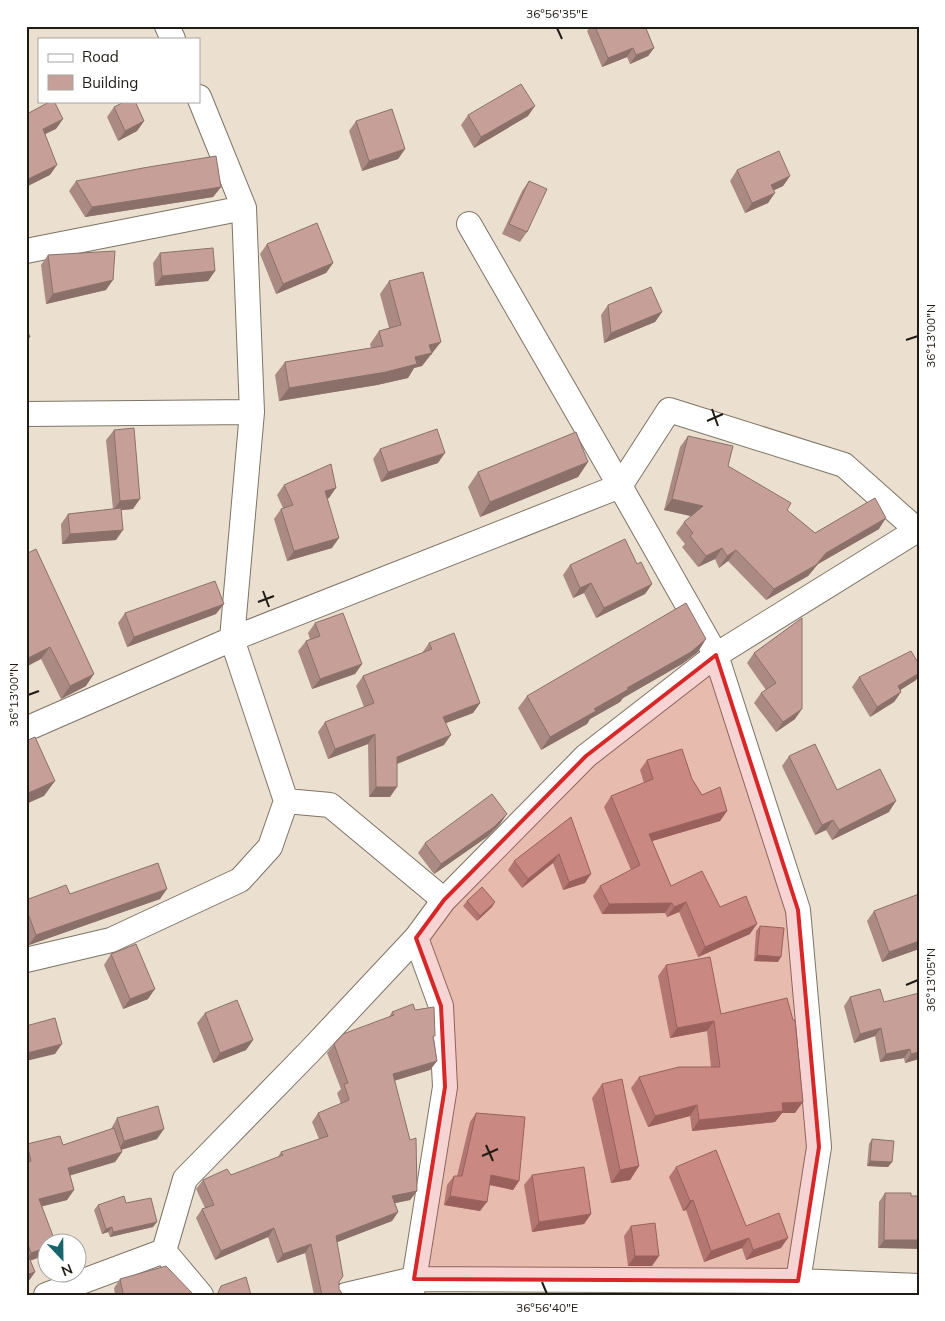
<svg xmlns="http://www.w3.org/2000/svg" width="945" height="1321" font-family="Mulish,sans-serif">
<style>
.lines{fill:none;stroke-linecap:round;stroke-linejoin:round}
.minor-casing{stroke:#7e7465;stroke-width:26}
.minor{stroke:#fff;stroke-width:24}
.wall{fill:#aa8a83}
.shaded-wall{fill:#8b706a}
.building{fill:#c6a098;stroke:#8b706a}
.marked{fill:#d62828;fill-opacity:0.2;stroke:#d62828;stroke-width:4;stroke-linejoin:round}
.ticks{fill:none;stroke:#1f1b15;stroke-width:2}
.neatline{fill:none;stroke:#1f1b15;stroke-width:2}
.ticks-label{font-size:12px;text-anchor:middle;fill:#1f1b15}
</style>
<rect width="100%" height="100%" fill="#ebe0cf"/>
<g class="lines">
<defs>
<path id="minor" d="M 167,26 L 173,39
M 469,224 L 620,486 L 669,410 L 844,465 L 917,530
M 26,251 L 244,208
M 26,414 L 252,412
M 26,729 L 232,639 L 620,486 L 716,655 L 798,910 L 819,1147 L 798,1281 L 791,1295
M 286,801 L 330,805 L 444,900
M 26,960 L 111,940 L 240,880 L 270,847 L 286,801 L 232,639 L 252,412 L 244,208 L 199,97
M 412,1293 L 445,1087 L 441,1006 L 416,938
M 46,1295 L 164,1251
M 201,1295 L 164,1251 L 185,1179 L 311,1050 L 416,938 L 444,900 L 586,756 L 716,655 L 919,529
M 346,1295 L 414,1279 L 798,1281 L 919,1286"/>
</defs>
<use href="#minor" class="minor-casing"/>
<use href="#minor" class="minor"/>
</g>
<path class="wall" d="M 591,26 L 645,26 L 654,48 L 648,56 L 630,64 L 627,57 L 602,67 L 587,31 Z
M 114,107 L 144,121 L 137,131 L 118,141 L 107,117 Z
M 468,115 L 528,116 L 474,148 L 461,125 Z
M 356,121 L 405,149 L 398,159 L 362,171 L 349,131 Z
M 737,170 L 790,176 L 783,186 L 774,190 L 768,203 L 745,213 L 730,181 Z
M 76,181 L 221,187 L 213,197 L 85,217 L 69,191 Z
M 529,181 L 527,232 L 520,242 L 502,234 L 522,191 Z
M 267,244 L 333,263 L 326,273 L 276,294 L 260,254 Z
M 160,253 L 215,271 L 208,281 L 155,286 L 153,263 Z
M 48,255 L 106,290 L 46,304 L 41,265 Z
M 389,281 L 432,355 L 430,355 L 422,366 L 414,368 L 408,378 L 377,385 L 279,401 L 275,375 L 285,362 L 371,348 L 370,344 L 379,331 L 389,328 L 380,294 Z
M 608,305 L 662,312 L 655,322 L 604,343 L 601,315 Z
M 114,430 L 133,509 L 121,510 L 116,540 L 62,544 L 61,524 L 68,514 L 113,509 L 106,440 Z
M 688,436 L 787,510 L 815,533 L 879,529 L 818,564 L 808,576 L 766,600 L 728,561 L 719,568 L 715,559 L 698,567 L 682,547 L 685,544 L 676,533 L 684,522 L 691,516 L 664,510 L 680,447 Z
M 380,449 L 438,463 L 381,482 L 373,459 Z
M 588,462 L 578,477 L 480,517 L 468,487 L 478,472 Z
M 284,485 L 329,498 L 327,499 L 332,548 L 287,561 L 274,519 L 281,509 L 283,508 L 277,495 Z
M 26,554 L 86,686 L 61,699 L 41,659 Z
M 637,564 L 652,584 L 645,594 L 596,618 L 584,593 L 573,598 L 563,575 L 570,565 Z
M 125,613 L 216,614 L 127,647 L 118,623 Z
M 802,618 L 795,719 L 776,732 L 754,703 L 761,693 L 766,690 L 747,663 L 754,653 Z
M 315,623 L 362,664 L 355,674 L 312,689 L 298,651 L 306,641 L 310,639 L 308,633 Z
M 429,643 L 480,703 L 473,713 L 446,723 L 444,745 L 397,764 L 390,797 L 369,797 L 368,744 L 328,759 L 318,732 L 325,722 L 364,707 L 356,686 L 363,676 L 422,653 Z
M 698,652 L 682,664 L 623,698 L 620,702 L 590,719 L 587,724 L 541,750 L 518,708 L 527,696 Z
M 859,677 L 916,680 L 900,690 L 901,692 L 894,702 L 870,717 L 852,687 Z
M 789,756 L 837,790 L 889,812 L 832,840 L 826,830 L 815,835 L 782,766 Z
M 647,760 L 692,779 L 702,795 L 727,811 L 720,821 L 652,841 L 671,886 L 720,907 L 750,934 L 698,957 L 679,912 L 667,917 L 665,913 L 602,914 L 593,896 L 600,886 L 631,870 L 604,807 L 611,796 L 644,783 L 640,770 Z
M 571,817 L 585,883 L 563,890 L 553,863 L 522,888 L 508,870 L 514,861 Z
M 500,824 L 487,837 L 434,874 L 418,853 L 425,843 Z
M 70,894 L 160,899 L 29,945 L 26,937 L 26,900 Z
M 467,901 L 492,907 L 477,921 L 463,906 Z
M 874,911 L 919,949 L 882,962 L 867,921 Z
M 760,926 L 778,962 L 754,961 L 756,931 Z
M 111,954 L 148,999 L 123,1009 L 104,965 Z
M 666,965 L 721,1014 L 795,1113 L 782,1113 L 775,1122 L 692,1131 L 690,1116 L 648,1127 L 631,1088 L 639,1077 L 711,1067 L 707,1031 L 670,1038 L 658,976 Z
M 850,997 L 884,1002 L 919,1059 L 905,1063 L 904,1058 L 880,1062 L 875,1036 L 854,1043 L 844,1006 Z
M 415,1010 L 434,1038 L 437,1061 L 430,1070 L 394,1081 L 417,1191 L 410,1200 L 395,1203 L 398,1212 L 392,1221 L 337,1242 L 339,1282 L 339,1289 L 343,1295 L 314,1295 L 305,1253 L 277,1263 L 268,1237 L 215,1260 L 196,1218 L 202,1209 L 205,1208 L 196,1189 L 203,1180 L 231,1175 L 278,1157 L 281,1152 L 319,1139 L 312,1122 L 318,1113 L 341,1104 L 337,1093 L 341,1089 L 327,1053 L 334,1044 L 389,1017 L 392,1012 Z
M 205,1013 L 253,1040 L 246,1050 L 213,1063 L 197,1023 Z
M 602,1084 L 639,1166 L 630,1180 L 611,1183 L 592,1098 Z
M 476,1113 L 519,1181 L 513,1190 L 490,1185 L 480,1211 L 444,1205 L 447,1185 L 454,1176 L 457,1176 L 470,1122 Z
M 117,1118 L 157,1139 L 121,1150 L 122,1152 L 115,1162 L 70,1175 L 74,1190 L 67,1200 L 42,1206 L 48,1244 L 48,1254 L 30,1261 L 35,1272 L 28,1282 L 26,1282 L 26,1146 L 27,1144 L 63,1145 L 111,1129 Z
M 872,1139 L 892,1162 L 888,1167 L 867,1166 L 869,1144 Z
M 676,1167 L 746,1226 L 781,1248 L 746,1260 L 742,1248 L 704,1262 L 686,1210 L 683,1211 L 669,1177 Z
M 532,1175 L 591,1214 L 584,1224 L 532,1232 L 524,1185 Z
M 885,1193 L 911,1196 L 919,1196 L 878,1248 L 879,1202 Z
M 126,1203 L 153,1227 L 110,1237 L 108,1232 L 102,1234 L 94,1210 L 98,1205 Z
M 631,1226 L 652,1266 L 628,1266 L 624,1236 Z
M 120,1279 L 194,1295 L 115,1295 L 114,1288 Z"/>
<path class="shaded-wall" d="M 633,48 L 627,57 L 602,67 L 608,58 Z
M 654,48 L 648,56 L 630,64 L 636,55 Z
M 535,106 L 528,116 L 474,148 L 481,137 Z
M 63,119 L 56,129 L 35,139 L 43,129 Z
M 144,121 L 137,131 L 118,141 L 125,131 Z
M 405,149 L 398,159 L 362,171 L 369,161 Z
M 57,165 L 50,175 L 26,187 L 26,180 Z
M 790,176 L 783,186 L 764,195 L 771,185 Z
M 221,187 L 213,197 L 85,217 L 92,207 Z
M 775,193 L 768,203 L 745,213 L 752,203 Z
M 333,263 L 326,273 L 276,294 L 283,284 Z
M 215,271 L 208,281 L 155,286 L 162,276 Z
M 113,280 L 106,290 L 46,304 L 53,294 Z
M 662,312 L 655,322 L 604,343 L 611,333 Z
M 441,342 L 422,366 L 414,368 L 408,378 L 377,385 L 279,401 L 289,388 L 415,357 L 429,345 Z
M 445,453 L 438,463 L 381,482 L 388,472 Z
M 588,462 L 578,477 L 480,517 L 490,502 Z
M 336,488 L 329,498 L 318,501 L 325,491 Z
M 140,499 L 133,509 L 113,511 L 120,501 Z
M 672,499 L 703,506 L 695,517 L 664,510 Z
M 886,518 L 879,529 L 818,564 L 808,576 L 766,600 L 774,589 L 826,553 Z
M 123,530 L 116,540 L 62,544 L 70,534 Z
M 339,538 L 332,548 L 287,561 L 294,551 Z
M 722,548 L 715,559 L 698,567 L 706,556 Z
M 736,550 L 728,561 L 719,568 L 727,556 Z
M 591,583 L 584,593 L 573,598 L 580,588 Z
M 652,584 L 645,594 L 596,618 L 604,608 Z
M 224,604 L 216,614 L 127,647 L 134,637 Z
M 706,639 L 698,652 L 682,664 L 623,698 L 620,702 L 590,719 L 587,724 L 541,750 L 550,737 L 627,688 Z
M 50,647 L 41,659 L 26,667 L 26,659 Z
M 362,664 L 355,674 L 312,689 L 320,679 Z
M 919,673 L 919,676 L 916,680 L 891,696 L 898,686 Z
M 94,674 L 86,686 L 61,699 L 70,686 Z
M 901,692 L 894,702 L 870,717 L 877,707 Z
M 480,703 L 473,713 L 436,727 L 443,717 Z
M 802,709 L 795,719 L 776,732 L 783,722 Z
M 375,734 L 368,744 L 328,759 L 335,749 Z
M 451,735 L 444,745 L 389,767 L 397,757 Z
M 55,781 L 44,796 L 26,804 L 26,794 Z
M 376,787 L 397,787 L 390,797 L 369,797 Z
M 896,801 L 889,812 L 832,840 L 839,830 Z
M 727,811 L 720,821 L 642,844 L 649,834 Z
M 507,814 L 500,824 L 487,837 L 434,874 L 441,864 Z
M 833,820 L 826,830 L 815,835 L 822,825 Z
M 559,854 L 553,863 L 522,888 L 528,879 Z
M 591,874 L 585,883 L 563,890 L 569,882 Z
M 167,889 L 160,899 L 29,945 L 36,935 Z
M 495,902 L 492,907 L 477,921 L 480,916 Z
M 686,902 L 679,912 L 667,917 L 674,907 Z
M 672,903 L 665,913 L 602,914 L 609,904 Z
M 757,924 L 750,934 L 698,957 L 705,947 Z
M 919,941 L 919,949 L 882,962 L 889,952 Z
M 757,955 L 781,957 L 778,962 L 754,961 Z
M 155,989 L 148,999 L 123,1009 L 130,999 Z
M 714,1021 L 707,1031 L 670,1038 L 677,1028 Z
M 881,1028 L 875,1036 L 854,1043 L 860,1034 Z
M 253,1040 L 246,1050 L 213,1063 L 220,1053 Z
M 62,1044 L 55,1054 L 26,1061 L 27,1053 Z
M 910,1049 L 904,1058 L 880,1062 L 886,1054 Z
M 919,1052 L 919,1059 L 905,1063 L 911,1054 Z
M 437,1061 L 430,1070 L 386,1083 L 393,1074 Z
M 803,1102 L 795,1113 L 782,1113 L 775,1122 L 692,1131 L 699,1120 L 782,1103 Z
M 697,1105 L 690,1116 L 648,1127 L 655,1116 Z
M 164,1129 L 157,1139 L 117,1151 L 124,1141 Z
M 122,1152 L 115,1162 L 62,1178 L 68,1168 Z
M 870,1161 L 892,1162 L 888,1167 L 867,1166 Z
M 639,1166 L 630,1180 L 611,1183 L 620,1170 Z
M 491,1175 L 519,1181 L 513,1190 L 485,1184 Z
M 74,1190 L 67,1200 L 32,1209 L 39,1199 Z
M 417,1191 L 410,1200 L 386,1205 L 392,1196 Z
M 450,1196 L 487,1202 L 480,1211 L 444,1205 Z
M 693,1200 L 686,1210 L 683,1211 L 690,1201 Z
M 398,1212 L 392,1221 L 330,1245 L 336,1236 Z
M 591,1214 L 584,1224 L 532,1232 L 539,1222 Z
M 157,1222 L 153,1227 L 110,1237 L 113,1232 Z
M 112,1227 L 108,1232 L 102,1234 L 106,1229 Z
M 274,1228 L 268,1237 L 215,1260 L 221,1251 Z
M 749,1238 L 742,1248 L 704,1262 L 711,1251 Z
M 788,1238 L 781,1248 L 746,1260 L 753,1250 Z
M 884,1240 L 919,1240 L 919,1249 L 878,1248 Z
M 311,1244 L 305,1253 L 277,1263 L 283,1254 Z
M 48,1247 L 48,1254 L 26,1262 L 26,1261 L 31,1253 Z
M 635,1256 L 659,1256 L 652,1266 L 628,1266 Z
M 35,1272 L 28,1282 L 26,1282 L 26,1275 Z"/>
<path class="building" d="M 595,26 L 645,26 L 654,48 L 636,55 L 633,48 L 608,58 Z
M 521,84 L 535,106 L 481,137 L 468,115 Z
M 51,101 L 54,101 L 63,119 L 43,129 L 57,165 L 26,180 L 26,112 L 27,114 Z
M 126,101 L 135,101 L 144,121 L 125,131 L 114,107 Z
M 392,109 L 405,149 L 369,161 L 356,121 Z
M 779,151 L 790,176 L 771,185 L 775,193 L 752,203 L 737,170 Z
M 216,156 L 221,187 L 92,207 L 76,181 L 143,168 Z
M 529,181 L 547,189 L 527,232 L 509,224 Z
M 317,223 L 333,263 L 283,284 L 267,244 Z
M 213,248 L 215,271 L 162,276 L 160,253 Z
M 115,251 L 113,280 L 53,294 L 48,255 Z
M 423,272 L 441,342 L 429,345 L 432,353 L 415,357 L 417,364 L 386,372 L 289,388 L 285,362 L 383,346 L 379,331 L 401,325 L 389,281 Z
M 651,287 L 662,312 L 611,333 L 608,305 Z
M 26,327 L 30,337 L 26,339 Z
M 134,428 L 140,499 L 120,501 L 114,430 Z
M 437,429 L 445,453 L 388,472 L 380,449 Z
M 576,432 L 588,462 L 490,502 L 478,472 Z
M 688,436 L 733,446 L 728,466 L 791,503 L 787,510 L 815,533 L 875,498 L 886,518 L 826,553 L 816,565 L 774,589 L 736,550 L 727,556 L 722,548 L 706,556 L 690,536 L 693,533 L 684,522 L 703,506 L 672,499 Z
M 331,464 L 336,488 L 325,491 L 339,538 L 294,551 L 281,509 L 293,505 L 284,485 Z
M 121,508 L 123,530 L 70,534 L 68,514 Z
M 625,539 L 637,564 L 641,562 L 652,584 L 604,608 L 591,583 L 580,588 L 570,565 Z
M 36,549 L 94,674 L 70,686 L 50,647 L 26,659 L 26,554 Z
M 215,581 L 224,604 L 134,637 L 125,613 Z
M 686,603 L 706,639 L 691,652 L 627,688 L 629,689 L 594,709 L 596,711 L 550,737 L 527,696 Z
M 343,613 L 362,664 L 320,679 L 306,641 L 320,636 L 315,623 Z
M 802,618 L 802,709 L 783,722 L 761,693 L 776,683 L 754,653 Z
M 454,633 L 480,703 L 443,717 L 451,735 L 397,757 L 397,787 L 376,787 L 375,734 L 335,749 L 325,722 L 374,703 L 363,676 L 432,649 L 429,643 Z
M 911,651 L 919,664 L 919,673 L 898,686 L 901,692 L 877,707 L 859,677 Z
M 35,737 L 55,781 L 26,794 L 26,741 Z
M 815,744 L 837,790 L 880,769 L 896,801 L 839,830 L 833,820 L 822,825 L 789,756 Z
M 682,749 L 692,779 L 702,795 L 720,787 L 727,811 L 649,834 L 671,886 L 702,871 L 720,907 L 746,896 L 757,924 L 705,947 L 686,902 L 674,907 L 672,903 L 609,904 L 600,886 L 640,865 L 611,796 L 653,779 L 647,760 Z
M 492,794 L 507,814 L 494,827 L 441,864 L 425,843 Z
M 571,817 L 591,874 L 569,882 L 559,854 L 528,879 L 514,861 Z
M 158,863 L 167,889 L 36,935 L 26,908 L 26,900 L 66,885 L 70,894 Z
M 482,887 L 495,902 L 480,916 L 467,901 Z
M 919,894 L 919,941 L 889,952 L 874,911 Z
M 760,926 L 784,928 L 781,957 L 757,955 Z
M 136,944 L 155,989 L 130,999 L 111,954 Z
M 710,957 L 721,1014 L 787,998 L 793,1020 L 795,1020 L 803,1102 L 782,1103 L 783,1111 L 699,1120 L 697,1105 L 655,1116 L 639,1077 L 679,1067 L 720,1067 L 714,1021 L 677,1028 L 666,965 Z
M 880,989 L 884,1002 L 919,993 L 919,1052 L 911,1054 L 910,1049 L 886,1054 L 881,1028 L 860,1034 L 850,997 Z
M 237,1000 L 253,1040 L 220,1053 L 205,1013 Z
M 413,1004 L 415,1010 L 434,1007 L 435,1036 L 433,1036 L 437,1061 L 393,1074 L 410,1140 L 416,1138 L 417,1191 L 392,1196 L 398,1212 L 336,1236 L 343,1276 L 339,1282 L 339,1289 L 343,1295 L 322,1295 L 311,1244 L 283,1254 L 274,1228 L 221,1251 L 202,1209 L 214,1205 L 203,1180 L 227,1169 L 231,1175 L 283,1155 L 281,1152 L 328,1136 L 318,1113 L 349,1100 L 344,1084 L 348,1083 L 334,1044 L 343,1034 L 394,1015 L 392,1012 Z
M 55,1018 L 62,1044 L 27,1053 L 26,1026 Z
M 622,1079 L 639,1166 L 620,1170 L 602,1084 Z
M 158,1106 L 164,1129 L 124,1141 L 117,1118 Z
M 476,1113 L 525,1117 L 519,1181 L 491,1175 L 487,1202 L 450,1196 L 454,1176 L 462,1176 Z
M 114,1128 L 122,1152 L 68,1168 L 74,1190 L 39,1199 L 56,1244 L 48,1244 L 48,1247 L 31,1253 L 26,1239 L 26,1163 L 31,1161 L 27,1144 L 60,1136 L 63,1145 Z
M 872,1139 L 894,1141 L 892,1162 L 870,1161 Z
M 716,1150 L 746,1226 L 779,1213 L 788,1238 L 753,1250 L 749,1238 L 711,1251 L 693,1200 L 690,1201 L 676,1167 Z
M 584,1167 L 591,1214 L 539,1222 L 532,1175 Z
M 885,1193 L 911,1193 L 911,1196 L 919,1196 L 919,1240 L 884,1240 Z
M 124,1196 L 126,1203 L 151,1198 L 157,1222 L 113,1232 L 112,1227 L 106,1229 L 98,1205 Z
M 655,1223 L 659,1256 L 635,1256 L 631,1226 Z
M 26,1250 L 35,1272 L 26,1275 Z
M 166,1266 L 194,1295 L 116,1295 L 123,1293 L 120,1279 Z
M 246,1277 L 251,1295 L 217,1295 L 221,1286 Z"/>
<path class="marked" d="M 716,655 L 798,910 L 819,1147 L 798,1281 L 414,1279 L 445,1087 L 441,1006 L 416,938 L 444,900 L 586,756 Z"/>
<path class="ticks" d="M 557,28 L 562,39M 906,340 L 918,336M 712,409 L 718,426M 707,421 L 723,414M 263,591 L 269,607M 258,602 L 274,596M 28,695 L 39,691M 906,985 L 918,980M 486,1145 L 493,1161M 482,1156 L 498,1149M 542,1282 L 547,1294"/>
<rect width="945" height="1321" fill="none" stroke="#ffffff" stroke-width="55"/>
<rect x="38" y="38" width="162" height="65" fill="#ffffff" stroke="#a5a4a1"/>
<rect x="48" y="54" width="25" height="8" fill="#ffffff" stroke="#a5a4a1"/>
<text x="82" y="62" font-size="15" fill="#1f1b15">Road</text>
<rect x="48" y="75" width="25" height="15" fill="#c6a098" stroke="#a5a4a1"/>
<text x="82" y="88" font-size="15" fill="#1f1b15">Building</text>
<g transform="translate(62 1258) rotate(158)"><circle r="24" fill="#ffffff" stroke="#a5a4a1"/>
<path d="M0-4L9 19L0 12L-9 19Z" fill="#17656c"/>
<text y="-8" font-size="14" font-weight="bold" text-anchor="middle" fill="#1f1b15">N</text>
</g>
<rect x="28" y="28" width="890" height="1266" class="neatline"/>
<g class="ticks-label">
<text x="557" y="18">36°56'35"E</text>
<text transform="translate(931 336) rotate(-90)" y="4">36°13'00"N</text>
<text transform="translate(14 695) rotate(-90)" y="4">36°13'00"N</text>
<text transform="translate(931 980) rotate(-90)" y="4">36°13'05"N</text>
<text x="547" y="1312">36°56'40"E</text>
</g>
</svg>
